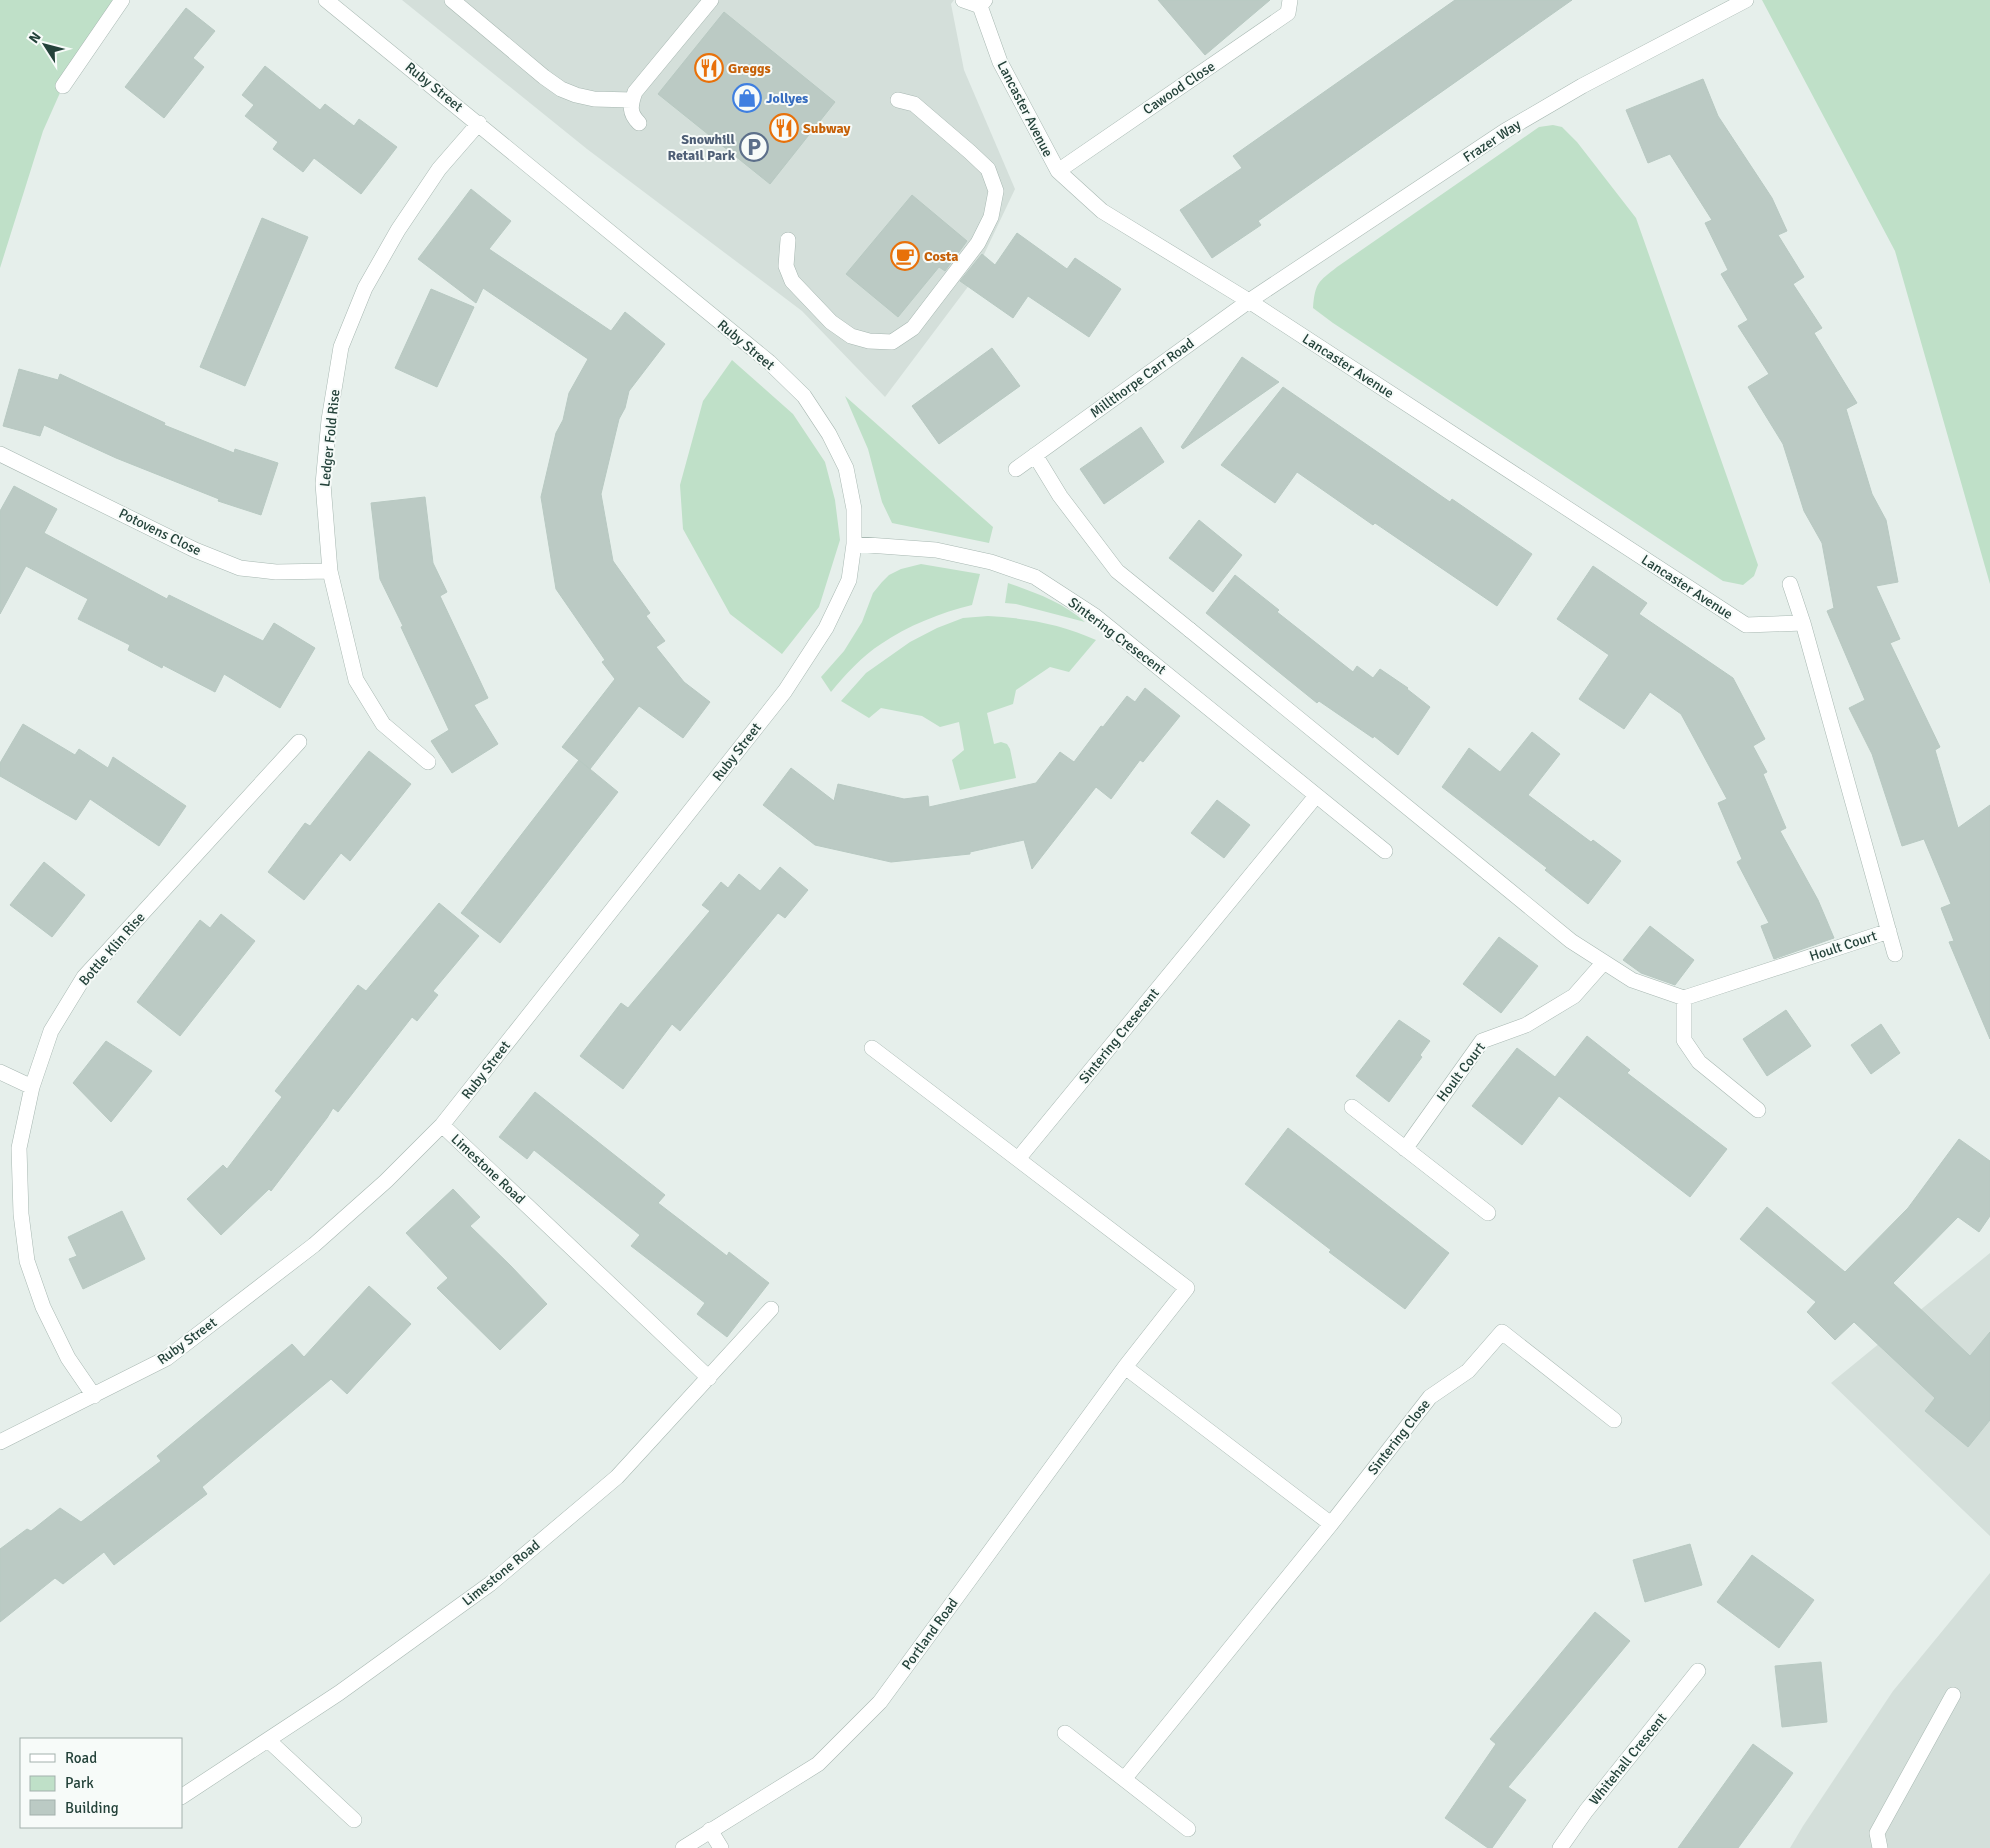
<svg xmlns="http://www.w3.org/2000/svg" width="1990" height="1848" font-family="Signika,sans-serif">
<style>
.built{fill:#d4dfda}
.green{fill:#bfe0c8}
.building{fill:#bbcac4;stroke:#b8c9c2}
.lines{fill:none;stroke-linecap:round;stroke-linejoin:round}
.service-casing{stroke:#a8b8b2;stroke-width:16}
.minor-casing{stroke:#a8b8b2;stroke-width:16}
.service{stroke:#fff;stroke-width:15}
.minor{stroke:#fff;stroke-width:15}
.labels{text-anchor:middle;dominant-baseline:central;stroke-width:4;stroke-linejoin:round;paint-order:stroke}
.food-label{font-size:14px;font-weight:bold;fill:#c56008;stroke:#f7fbf9;text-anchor:start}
.street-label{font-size:14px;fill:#24423a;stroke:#f7fbf9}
.shop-label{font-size:14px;font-weight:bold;fill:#366cbe;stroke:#f7fbf9;text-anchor:start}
.service-label{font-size:14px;font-weight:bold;fill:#4e5e75;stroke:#f7fbf9;text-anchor:end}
</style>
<rect width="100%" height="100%" fill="#e6efeb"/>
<path class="built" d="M 402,0 L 954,0 L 951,4 L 964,70 L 1015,189 L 970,284 L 885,397 L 802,311 L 587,149 Z
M 1990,1253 L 1990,1536 L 1831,1383 Z
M 1990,1573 L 1990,1848 L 1790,1848 L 1803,1826 L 1893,1691 Z"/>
<path class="green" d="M 0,0 L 122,0 L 63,86 L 43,131 L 0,268 Z
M 1762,0 L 1990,0 L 1990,584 L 1895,251 Z
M 1553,125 L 1562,127 L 1577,142 L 1636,218 L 1758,565 L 1754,576 L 1743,585 L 1723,581 L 1333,323 L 1313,308 C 1315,283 1318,282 1337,267 L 1539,127 Z
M 732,360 L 793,414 L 825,462 L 835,500 L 840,540 L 819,607 L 782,654 L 730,614 L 683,529 L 680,485 L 703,401 Z
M 845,396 L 993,527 L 989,543 L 892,523 L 882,502 L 868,449 Z
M 921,564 L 980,574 L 972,605 C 942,612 907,626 881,644 C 862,656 845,675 831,692 L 821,677 L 844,651 L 862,622 L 873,593 L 882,582 L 889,575 L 901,569 Z
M 1008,583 C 1036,593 1062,602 1085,622 L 1016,604 L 1005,603 Z
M 988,616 C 1025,618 1062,624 1096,640 L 1069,672 L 1050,667 L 1016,690 L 1013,704 L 987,713 L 994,744 L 1001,742 L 1007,744 L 1010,749 L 1016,778 L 960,790 L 952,760 L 964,750 L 959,722 L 940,727 L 922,716 L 881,708 L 869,718 L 841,701 L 866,673 L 910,642 L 937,628 L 963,618 Z"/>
<path class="building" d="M 1158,0 L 1270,0 L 1205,55 Z
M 1455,0 L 1572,0 L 1258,221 L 1261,225 L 1212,258 L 1180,210 L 1242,168 L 1233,156 Z
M 186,8 L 215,31 L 193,58 L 204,67 L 164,118 L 125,87 Z
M 724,12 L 835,102 L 770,184 L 658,94 Z
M 265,66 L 320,110 L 325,104 L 354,126 L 359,119 L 397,147 L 361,194 L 314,158 L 303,172 L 273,149 L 278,142 L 245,116 L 254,105 L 242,95 Z
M 1703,79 L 1718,116 L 1772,198 L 1787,231 L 1778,235 L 1804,277 L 1793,284 L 1822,328 L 1814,333 L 1857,403 L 1846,409 L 1872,494 L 1886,520 L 1898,582 L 1876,586 L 1900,639 L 1890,643 L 1940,747 L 1935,750 L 1958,828 L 1990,805 L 1990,1039 L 1949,942 L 1954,941 L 1941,908 L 1951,904 L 1924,839 L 1902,846 L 1872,754 L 1849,708 L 1865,700 L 1827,611 L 1834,608 L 1822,543 L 1804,511 L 1783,444 L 1748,387 L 1769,374 L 1738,326 L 1748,320 L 1721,274 L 1728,270 L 1705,223 L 1712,220 L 1670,154 L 1648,163 L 1626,110 Z
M 471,189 L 511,221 L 489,249 L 611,331 L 625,312 L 665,344 L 629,391 L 625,408 L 619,419 L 601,494 L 613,561 L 650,613 L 646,616 L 665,641 L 656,647 L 684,682 L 710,702 L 683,738 L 639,706 L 590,769 L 562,747 L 615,679 L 602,662 L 605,660 L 556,589 L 541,497 L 556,433 L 563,420 L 569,393 L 588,359 L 483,288 L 476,303 L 418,259 Z
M 912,195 L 967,241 L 945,271 L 939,267 L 898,317 L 846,274 Z
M 262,218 L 308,237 L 245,386 L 200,367 Z
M 1017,233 L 1067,269 L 1075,258 L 1121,289 L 1089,337 L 1028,296 L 1013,318 L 960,281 L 982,254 L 995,265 Z
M 431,289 L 474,307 L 437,387 L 395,368 Z
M 992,348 L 1020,386 L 939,444 L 912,406 Z
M 1242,357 L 1279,382 L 1183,449 L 1181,447 Z
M 19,369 L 58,380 L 60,374 L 165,423 L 164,425 L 234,453 L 235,449 L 278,463 L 261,515 L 218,501 L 219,499 L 116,458 L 44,425 L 40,436 L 3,426 Z
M 1283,387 L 1450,502 L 1452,499 L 1532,554 L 1497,606 L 1375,523 L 1373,525 L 1297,472 L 1275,503 L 1221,465 Z
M 1141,427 L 1164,462 L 1104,504 L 1080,469 Z
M 14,486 L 57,509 L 44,533 L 167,599 L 169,595 L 263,641 L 274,623 L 315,648 L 280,708 L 224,674 L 215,692 L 163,665 L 162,668 L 128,650 L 130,645 L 78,619 L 88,599 L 26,566 L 0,614 L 0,511 Z
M 425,497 L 433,563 L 447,592 L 440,596 L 488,698 L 474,705 L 498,744 L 452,773 L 431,741 L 449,730 L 401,627 L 403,626 L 380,579 L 371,503 Z
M 1199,520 L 1242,555 L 1213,592 L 1169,558 Z
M 1593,566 L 1647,603 L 1639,614 L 1733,678 L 1765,739 L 1753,746 L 1767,772 L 1763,774 L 1786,828 L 1780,831 L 1818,900 L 1834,938 L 1774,959 L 1761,926 L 1769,923 L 1737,862 L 1742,859 L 1718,803 L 1727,799 L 1681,714 L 1650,692 L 1624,729 L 1579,699 L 1609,655 L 1557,619 Z
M 1235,575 L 1279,610 L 1277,612 L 1353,672 L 1357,666 L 1373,678 L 1380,669 L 1408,688 L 1407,689 L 1430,707 L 1398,755 L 1374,736 L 1373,738 L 1319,701 L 1317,703 L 1206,613 Z
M 1145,688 L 1180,716 L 1143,762 L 1140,760 L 1111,799 L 1096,787 L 1032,869 L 1024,840 L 970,852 L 970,854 L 891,862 L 815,845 L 763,805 L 791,768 L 834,801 L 838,784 L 904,799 L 928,796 L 929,807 L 1036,783 L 1060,752 L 1074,762 L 1101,726 L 1103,727 L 1127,696 L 1135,702 Z
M 23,724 L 75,755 L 79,749 L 108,768 L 113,757 L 186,806 L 159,846 L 90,799 L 76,820 L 0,776 L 0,763 Z
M 1532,732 L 1560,754 L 1528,795 L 1591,842 L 1593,840 L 1621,861 L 1588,904 L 1545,870 L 1547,868 L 1442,787 L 1469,748 L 1500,772 Z
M 369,751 L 411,784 L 350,861 L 341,853 L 304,900 L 268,872 L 305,823 L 310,826 Z
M 579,760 L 618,792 L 500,943 L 461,913 Z
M 1217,800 L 1250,825 L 1224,858 L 1191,833 Z
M 44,862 L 85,895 L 52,937 L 10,905 Z
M 780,867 L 808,890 L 785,918 L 778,913 L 680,1031 L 672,1024 L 623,1089 L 580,1056 L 621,1003 L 628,1008 L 710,911 L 702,905 L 721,882 L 728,888 L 739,874 L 760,891 Z
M 439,903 L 479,936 L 433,991 L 438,995 L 417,1021 L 412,1017 L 338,1112 L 333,1108 L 327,1118 L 271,1191 L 269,1189 L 221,1235 L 187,1199 L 223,1165 L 227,1169 L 282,1097 L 275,1091 L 358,985 L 366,991 Z
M 221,914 L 255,941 L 180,1036 L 137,1002 L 200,920 L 210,928 Z
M 1650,926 L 1694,960 L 1675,985 L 1641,973 L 1623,960 Z
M 1499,937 L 1538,966 L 1501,1013 L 1463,984 Z
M 1786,1010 L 1811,1046 L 1767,1076 L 1743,1039 Z
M 1399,1020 L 1430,1041 L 1420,1055 L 1422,1057 L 1389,1102 L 1356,1076 Z
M 1881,1024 L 1900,1053 L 1871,1074 L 1851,1045 Z
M 1587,1036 L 1630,1070 L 1627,1073 L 1727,1149 L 1690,1197 L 1559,1096 L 1522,1145 L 1472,1106 L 1517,1048 L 1555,1077 Z
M 106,1041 L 152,1071 L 111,1122 L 73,1083 Z
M 535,1092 L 665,1195 L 658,1203 L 727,1256 L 729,1252 L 769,1283 L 727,1337 L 697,1314 L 705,1303 L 631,1246 L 640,1235 L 534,1150 L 527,1159 L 499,1137 Z
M 1288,1128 L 1449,1253 L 1405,1309 L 1329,1252 L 1331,1250 L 1245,1184 Z
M 1959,1139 L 1990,1161 L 1990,1216 L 1979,1232 L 1958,1217 L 1893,1283 L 1970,1356 L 1990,1332 L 1990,1420 L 1968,1447 L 1925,1411 L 1935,1398 L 1854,1322 L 1835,1340 L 1807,1312 L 1816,1302 L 1740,1239 L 1767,1207 L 1845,1272 L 1908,1208 Z
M 453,1189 L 480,1217 L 470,1226 L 511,1266 L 547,1304 L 500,1350 L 437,1288 L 448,1278 L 406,1233 Z
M 122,1211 L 145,1259 L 83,1289 L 69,1259 L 77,1256 L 68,1237 Z
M 369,1286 L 411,1324 L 347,1394 L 331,1379 L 202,1487 L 207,1494 L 114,1565 L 104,1552 L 63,1584 L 55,1578 L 0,1622 L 0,1549 L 27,1529 L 31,1531 L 60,1508 L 81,1522 L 161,1461 L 157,1456 L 292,1344 L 304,1357 Z
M 1690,1544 L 1702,1585 L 1645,1602 L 1633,1560 Z
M 1752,1555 L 1814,1600 L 1779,1648 L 1717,1602 Z
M 1595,1612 L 1630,1641 L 1508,1787 L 1526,1800 L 1492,1848 L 1488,1848 L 1445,1818 L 1496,1744 L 1490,1739 Z
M 1821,1662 L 1827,1722 L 1782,1727 L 1775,1666 Z
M 1753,1744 L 1793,1773 L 1772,1802 L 1738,1848 L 1678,1848 Z"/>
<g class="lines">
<defs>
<path id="service" d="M 452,0 L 544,77 L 561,89 L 576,95 L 594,99 L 632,100
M 963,0 L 980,6
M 63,86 L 122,0
M 639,123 C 629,113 630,106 635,92 L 711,0
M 788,240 L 786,266 L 792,281 L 831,322 L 851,336 L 869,341 L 892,342 L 913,328 L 978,243 L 991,217 L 996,191 L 988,169 L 970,152 L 914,104 L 898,100
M 1190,630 L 1488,873
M 710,1830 L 721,1848
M 1880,1848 L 1877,1833 L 1953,1695"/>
<path id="minor" d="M 985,0 L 980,6 L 1000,62 L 1058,171 L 1102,211 L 1249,301 L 1746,625 L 1803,623
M 1058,171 L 1288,13 L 1290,0
M 0,454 L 195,550 L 240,568 L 276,572 L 330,571
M 1035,455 L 1060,496 L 1117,571 L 1190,630
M 1016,469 L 1249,301 L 1505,131 L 1582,86 L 1746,0
M 854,544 L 936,550 L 991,562 L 1035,577 L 1095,616 L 1385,851
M 1790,584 L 1803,623 L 1895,954
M 428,762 L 383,724 L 356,680 L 330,571 L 323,484 L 329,420 L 341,347 L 365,288 L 398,230 L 439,169 L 479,123
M 1488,873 L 1571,941 L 1632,980 L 1684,998 L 1889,931
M 1684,998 L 1684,1040 L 1699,1062 L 1758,1110
M 0,1072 L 32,1087
M 1352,1107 L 1488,1213
M 442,1125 L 709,1378
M 1405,1149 L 1482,1041 L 1526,1025 L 1574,996 L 1604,962
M 1018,1159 L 1316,796
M 1125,1367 L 1331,1524 L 1430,1397 L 1468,1371 L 1502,1332 L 1614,1420
M 94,1396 L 68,1358 L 43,1307 L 27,1261 L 21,1214 L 19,1148 L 32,1087 L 51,1031 L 84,977 L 299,742
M 0,1442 L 167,1358 L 314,1245 L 386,1181 L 442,1125 L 785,691 L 826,628 L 849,580 L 854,544 L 854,509 L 846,468 L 829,434 L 804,396 L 769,362 L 326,0
M 1065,1733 L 1188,1829
M 268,1740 L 354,1820
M 1125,1778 L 1331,1524
M 181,1797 L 339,1693 L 490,1584 L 617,1477 L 771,1309
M 683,1848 L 818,1764 L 880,1702 L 1125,1367 L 1187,1288 L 872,1048
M 1560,1848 L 1586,1811 L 1698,1671"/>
</defs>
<use href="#service" class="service-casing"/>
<use href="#minor" class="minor-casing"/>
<use href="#service" class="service"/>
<use href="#minor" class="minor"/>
</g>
<defs>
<symbol id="restaurant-ring" viewBox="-11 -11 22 22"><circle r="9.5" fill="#f7fbf9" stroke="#e8710a" stroke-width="1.5"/><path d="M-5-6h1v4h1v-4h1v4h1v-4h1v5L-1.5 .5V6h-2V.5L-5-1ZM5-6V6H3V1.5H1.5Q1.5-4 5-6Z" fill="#e8710a"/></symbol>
<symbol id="shop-ring" viewBox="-11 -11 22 22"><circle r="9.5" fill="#f7fbf9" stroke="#3f7fe0" stroke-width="1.5"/><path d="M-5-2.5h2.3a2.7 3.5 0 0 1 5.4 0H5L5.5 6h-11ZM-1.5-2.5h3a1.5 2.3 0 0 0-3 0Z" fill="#3f7fe0"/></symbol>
<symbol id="parking-ring" viewBox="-11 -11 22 22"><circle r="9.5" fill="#f7fbf9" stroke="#5c6f8a" stroke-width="1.5"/><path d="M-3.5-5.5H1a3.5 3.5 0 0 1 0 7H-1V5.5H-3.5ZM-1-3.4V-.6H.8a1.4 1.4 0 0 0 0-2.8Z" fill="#5c6f8a"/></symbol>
<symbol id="cafe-ring" viewBox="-11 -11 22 22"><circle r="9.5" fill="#f7fbf9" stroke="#e8710a" stroke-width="1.5"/><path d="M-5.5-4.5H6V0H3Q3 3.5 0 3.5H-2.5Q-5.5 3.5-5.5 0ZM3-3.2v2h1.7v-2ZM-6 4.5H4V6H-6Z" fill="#e8710a"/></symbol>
</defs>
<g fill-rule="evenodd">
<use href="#restaurant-ring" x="693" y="52" width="32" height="32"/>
<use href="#shop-ring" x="731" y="82" width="32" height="32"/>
<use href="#restaurant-ring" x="768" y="112" width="32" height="32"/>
<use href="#parking-ring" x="738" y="131" width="32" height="32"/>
<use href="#cafe-ring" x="889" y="240" width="32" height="32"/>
</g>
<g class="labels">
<g class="food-label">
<text x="728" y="68">Greggs</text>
<text x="803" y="128">Subway</text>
<text x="924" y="256">Costa</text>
</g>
<g class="street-label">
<text transform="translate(434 87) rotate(39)">Ruby Street</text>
<text transform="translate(1179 88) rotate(-34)">Cawood Close</text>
<text transform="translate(1025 109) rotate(63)">Lancaster Avenue</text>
<text transform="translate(1492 141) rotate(-33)">Frazer Way</text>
<text transform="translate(746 345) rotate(40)">Ruby Street</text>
<text transform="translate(1348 366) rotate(33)">Lancaster Avenue</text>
<text transform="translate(1142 378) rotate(-36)">Millthorpe Carr Road</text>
<text transform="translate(330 438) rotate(-84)">Ledger Fold Rise</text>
<text transform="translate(160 532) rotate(26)">Potovens Close</text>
<text transform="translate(1687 587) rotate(33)">Lancaster Avenue</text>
<text transform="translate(1117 636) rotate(37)">Sintering Cresecent</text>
<text transform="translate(737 752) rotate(-52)">Ruby Street</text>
<text transform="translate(1843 946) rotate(-18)">Hoult Court</text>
<text transform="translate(112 949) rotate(-49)">Bottle Klin Rise</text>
<text transform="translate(1119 1036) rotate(-51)">Sintering Cresecent</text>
<text transform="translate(486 1070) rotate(-52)">Ruby Street</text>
<text transform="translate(1461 1072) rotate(-53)">Hoult Court</text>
<text transform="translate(488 1169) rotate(43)">Limestone Road</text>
<text transform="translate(187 1341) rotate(-36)">Ruby Street</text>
<text transform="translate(1399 1437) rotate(-52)">Sintering Close</text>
<text transform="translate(501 1573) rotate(-39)">Limestone Road</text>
<text transform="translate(930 1634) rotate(-54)">Portland Road</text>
<text transform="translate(1628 1759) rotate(-51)">Whitehall Crescent</text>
</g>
<g class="shop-label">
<text x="766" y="98">Jollyes</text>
</g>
<g class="service-label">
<text x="735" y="139">Snowhill<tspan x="735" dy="16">Retail Park</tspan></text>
</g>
</g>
<rect x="20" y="1738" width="162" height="90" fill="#f7fbf9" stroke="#a3b1ad"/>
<rect x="30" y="1754" width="25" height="8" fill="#ffffff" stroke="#a3b1ad"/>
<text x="65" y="1763" font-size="15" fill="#24423a">Road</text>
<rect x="30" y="1776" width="25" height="15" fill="#bfe0c8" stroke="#a3b1ad"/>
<text x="65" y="1788" font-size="15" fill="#24423a">Park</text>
<rect x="30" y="1800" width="25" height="15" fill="#bbcac4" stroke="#a3b1ad"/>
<text x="65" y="1813" font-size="15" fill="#24423a">Building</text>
<g transform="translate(45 45) rotate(306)" stroke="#f7fbf9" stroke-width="4" paint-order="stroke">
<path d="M0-4L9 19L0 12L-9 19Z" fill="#24423a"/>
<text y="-8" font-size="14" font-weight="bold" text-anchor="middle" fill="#24423a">N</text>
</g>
</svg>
